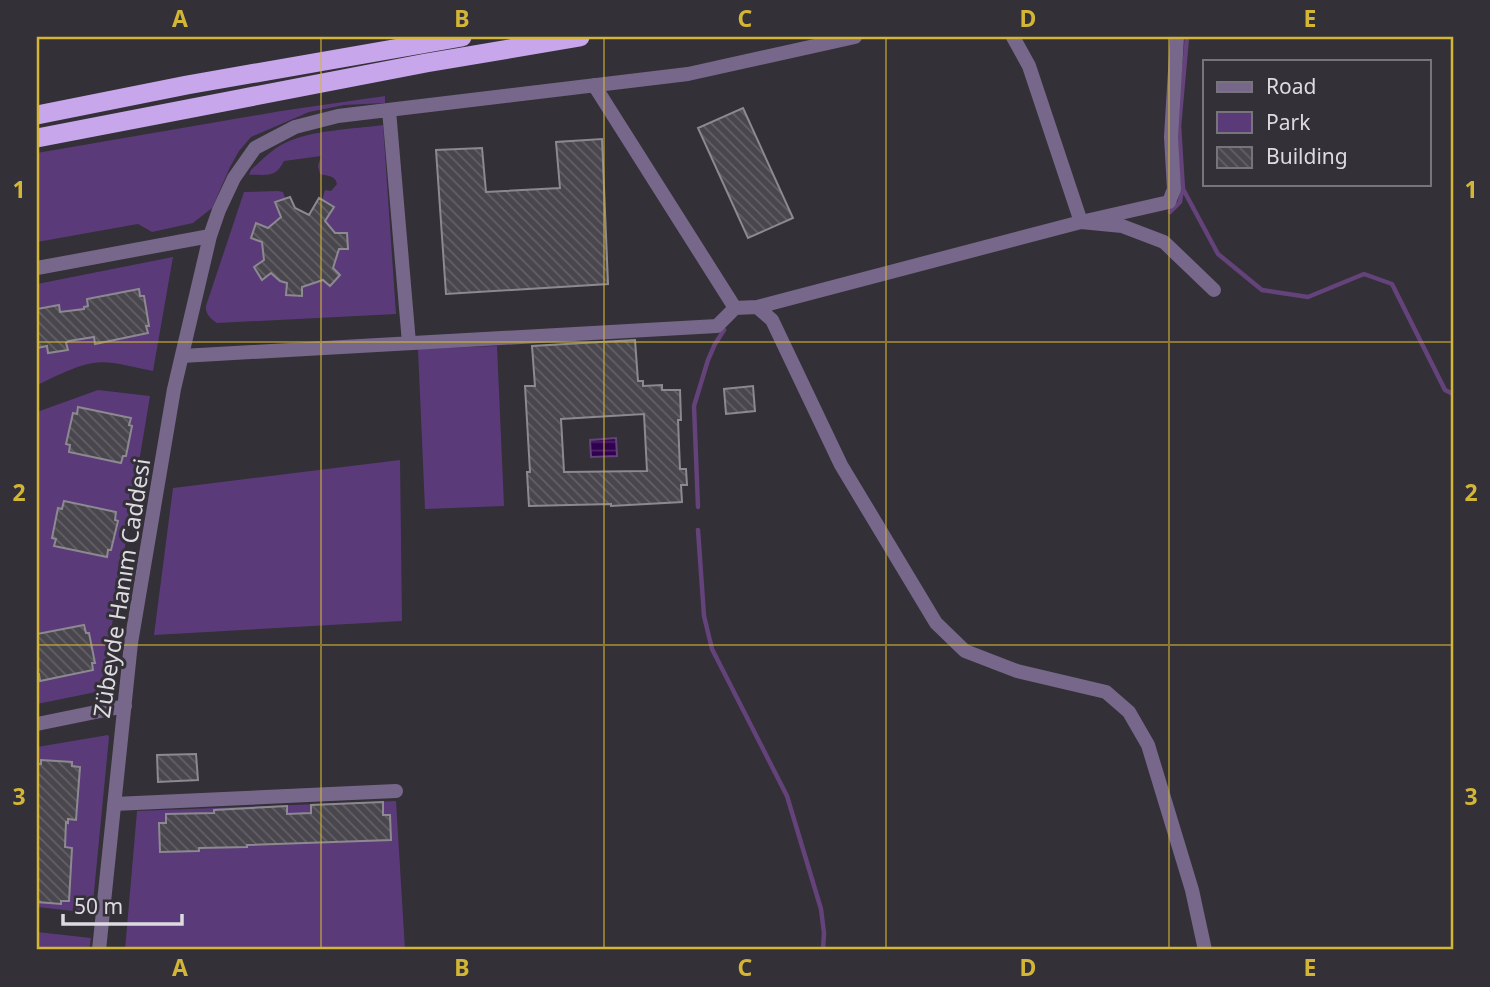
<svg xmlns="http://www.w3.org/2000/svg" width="1490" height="987" font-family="'Noto Sans',sans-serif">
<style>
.green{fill:#5b3a7a}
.water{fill:url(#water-rules);stroke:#64427a;stroke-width:2}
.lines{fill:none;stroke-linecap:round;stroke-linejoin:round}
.stream{stroke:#64427a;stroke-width:4.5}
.building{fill:url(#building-back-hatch);stroke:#8c8990;stroke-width:2;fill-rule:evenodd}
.minor{stroke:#77678a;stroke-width:14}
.trunk{stroke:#c8a6ec;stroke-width:19}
.grid{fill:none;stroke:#d3b635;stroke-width:2;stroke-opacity:0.55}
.labels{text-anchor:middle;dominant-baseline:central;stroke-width:6;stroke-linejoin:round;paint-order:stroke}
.street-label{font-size:23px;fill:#dddbe0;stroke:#333037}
.neatline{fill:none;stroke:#d3b635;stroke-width:2.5}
.grid-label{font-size:23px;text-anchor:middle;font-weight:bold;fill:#d3b635}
</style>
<defs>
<pattern id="water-rules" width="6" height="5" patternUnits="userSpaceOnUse" patternTransform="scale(1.75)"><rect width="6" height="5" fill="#30014f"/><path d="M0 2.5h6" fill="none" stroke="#4e2568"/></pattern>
<pattern id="building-back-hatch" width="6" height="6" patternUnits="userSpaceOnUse" patternTransform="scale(1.75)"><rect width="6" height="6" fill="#49464d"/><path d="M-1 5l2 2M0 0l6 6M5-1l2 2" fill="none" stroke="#636066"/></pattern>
</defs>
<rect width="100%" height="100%" fill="#333037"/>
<path class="green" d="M 385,96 L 385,103 L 344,105 L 309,112 L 251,137 L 239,151 L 230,167 L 212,208 L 193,223 L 152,232 L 138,224 L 37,242 L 37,153 L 281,111 Z
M 383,125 L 396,314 L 217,323 C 211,319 205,314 206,306 L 244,192 L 278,191 L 283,192 L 294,224 L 319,211 L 325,190 L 331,191 L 337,184 C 335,175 328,176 320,174 L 318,166 L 321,156 L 284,161 C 275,179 267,174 249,175 L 251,170 C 262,160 272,149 285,143 C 311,130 354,129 383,125 Z
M 173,257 L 153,371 C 134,368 112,360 93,363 C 74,366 55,377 37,385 L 37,284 Z
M 497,346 L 504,506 L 425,509 L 418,349 Z
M 98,390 L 150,396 L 101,691 L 37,704 L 37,412 Z
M 400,460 L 402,621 L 154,635 L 173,488 Z
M 108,735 L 109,737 L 92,913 L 37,907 L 37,747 Z
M 396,801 L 405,950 L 125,950 L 137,811 Z
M 37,932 L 91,938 L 89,950 L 37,950 Z"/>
<path class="water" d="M 616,438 L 617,456 L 591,457 L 590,440 Z"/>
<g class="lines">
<path class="stream" d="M 1187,37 L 1179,126 L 1183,189 L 1218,254 L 1262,290 L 1308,297 L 1364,274 L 1392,284 L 1445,390 L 1453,394
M 1170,212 L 1180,202 L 1182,189
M 698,507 L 694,406 L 708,360 L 715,344 L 724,330
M 698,530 L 704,616 L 712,649 L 787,796 L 821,909 L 824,933 L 823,950"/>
</g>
<path class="building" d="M 743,108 L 793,218 L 748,238 L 698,128 Z
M 602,139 L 608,284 L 446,294 L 436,150 L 482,148 L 486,192 L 560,188 L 556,142 Z
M 290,197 L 295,208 L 309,215 L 319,198 L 334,207 L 325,221 L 335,233 L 347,233 L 348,249 L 339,249 L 333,268 L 340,275 L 330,286 L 323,280 L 302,287 L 302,296 L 286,295 L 287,283 L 280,281 L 271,273 L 262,280 L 254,267 L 264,260 L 262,242 L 251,238 L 256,223 L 268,228 L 281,217 L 275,202 Z
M 139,289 L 140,296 L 144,296 L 149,326 L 146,326 L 148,333 L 95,344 L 94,337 L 69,341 L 66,343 L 68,350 L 48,353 L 47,346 L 37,348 L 37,309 L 59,305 L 60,312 L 84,309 L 84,307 L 88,306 L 87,299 Z
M 635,340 L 638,381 L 643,381 L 643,386 L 662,385 L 662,390 L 680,390 L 681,420 L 678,420 L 680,469 L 686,469 L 687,485 L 681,485 L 682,502 L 611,506 L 611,504 L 529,506 L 527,472 L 530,472 L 525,386 L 535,386 L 532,346 ZM 644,414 L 647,471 L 564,472 L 561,419 Z
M 753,386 L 755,411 L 726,414 L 724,389 Z
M 78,407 L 131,418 L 129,425 L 132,426 L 126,456 L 123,456 L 121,463 L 69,452 L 70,445 L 66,444 L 73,413 L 77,414 Z
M 64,501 L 116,512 L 115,520 L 118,521 L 111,550 L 108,550 L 107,557 L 54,546 L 56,539 L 52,538 L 58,508 L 62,509 Z
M 84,625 L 86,633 L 89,633 L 95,663 L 92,663 L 93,670 L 40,681 L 39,674 L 37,674 L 37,634 Z
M 196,754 L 198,780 L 158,782 L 157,755 Z
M 41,760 L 72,762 L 72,766 L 80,767 L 76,820 L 68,819 L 68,823 L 66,822 L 65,847 L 72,848 L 69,901 L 61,901 L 61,904 L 37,902 L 37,764 L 41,764 Z
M 383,802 L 383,815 L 390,815 L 391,840 L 247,845 L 247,847 L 199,848 L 199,851 L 160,852 L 159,823 L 166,823 L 166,814 L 214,813 L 214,810 L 287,806 L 287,814 L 311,813 L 311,805 Z"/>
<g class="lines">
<path class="minor" d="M 1013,37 L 1029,66 L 1081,222 L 1122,226 L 1164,242 L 1214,290
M 389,110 L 409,343
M 37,268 L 210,236
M 757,307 L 1081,222 L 1169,202 L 1174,189 L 1171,137 L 1177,37
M 735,308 L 757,307 L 772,320 L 841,465 L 936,623 L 965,651 L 1017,671 L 1106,692 L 1129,712 L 1148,745 L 1192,890 L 1205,950
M 182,356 L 717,326 L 735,308 L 594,85
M 37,724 L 125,706
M 114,804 L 396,791
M 99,950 L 131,643 L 174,389 L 210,236 L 219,210 L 234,178 L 255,148 L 295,127 L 338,116 L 688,74 L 855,37"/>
<path class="trunk" d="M 37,115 L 187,85 L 462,37
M 37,138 L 426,63 L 580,37"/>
</g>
<path class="grid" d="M 321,37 L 321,950M 604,37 L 604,950M 886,37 L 886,950M 1169,37 L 1169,950M 37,342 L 1453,342M 37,645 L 1453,645"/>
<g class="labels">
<g class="street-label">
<text transform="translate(121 588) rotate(-81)">Zübeyde Hanım Caddesi</text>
</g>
</g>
<rect width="1490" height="987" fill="none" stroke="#333037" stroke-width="77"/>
<rect x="1203" y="60" width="228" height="126" fill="#333037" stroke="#77747b" stroke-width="2"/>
<rect x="1217" y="82" width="35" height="10" fill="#77678a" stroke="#77747b" stroke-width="2"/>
<text x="1266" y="94" font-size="21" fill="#dddbe0">Road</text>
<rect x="1217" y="112" width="35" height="21" fill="#5b3a7a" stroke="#77747b" stroke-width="2"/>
<text x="1266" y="130" font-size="21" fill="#dddbe0">Park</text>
<rect x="1217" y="147" width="35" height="21" fill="url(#building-back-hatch)" stroke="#77747b" stroke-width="2"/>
<text x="1266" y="164" font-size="21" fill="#dddbe0">Building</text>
<path d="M63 914v10h119v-10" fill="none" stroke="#dddbe0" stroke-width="3.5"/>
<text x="74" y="914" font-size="21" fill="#dddbe0" stroke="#333037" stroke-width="5" paint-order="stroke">50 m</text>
<rect x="38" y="38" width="1414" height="910" class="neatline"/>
<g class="grid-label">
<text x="180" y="27">A</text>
<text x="462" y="27">B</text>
<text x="745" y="27">C</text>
<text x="1028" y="27">D</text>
<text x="1310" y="27">E</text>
<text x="19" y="198">1</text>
<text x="1471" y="198">1</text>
<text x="19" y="501">2</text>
<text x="1471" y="501">2</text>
<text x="19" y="805">3</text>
<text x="1471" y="805">3</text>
<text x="180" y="976">A</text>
<text x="462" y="976">B</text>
<text x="745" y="976">C</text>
<text x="1028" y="976">D</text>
<text x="1310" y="976">E</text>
</g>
</svg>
